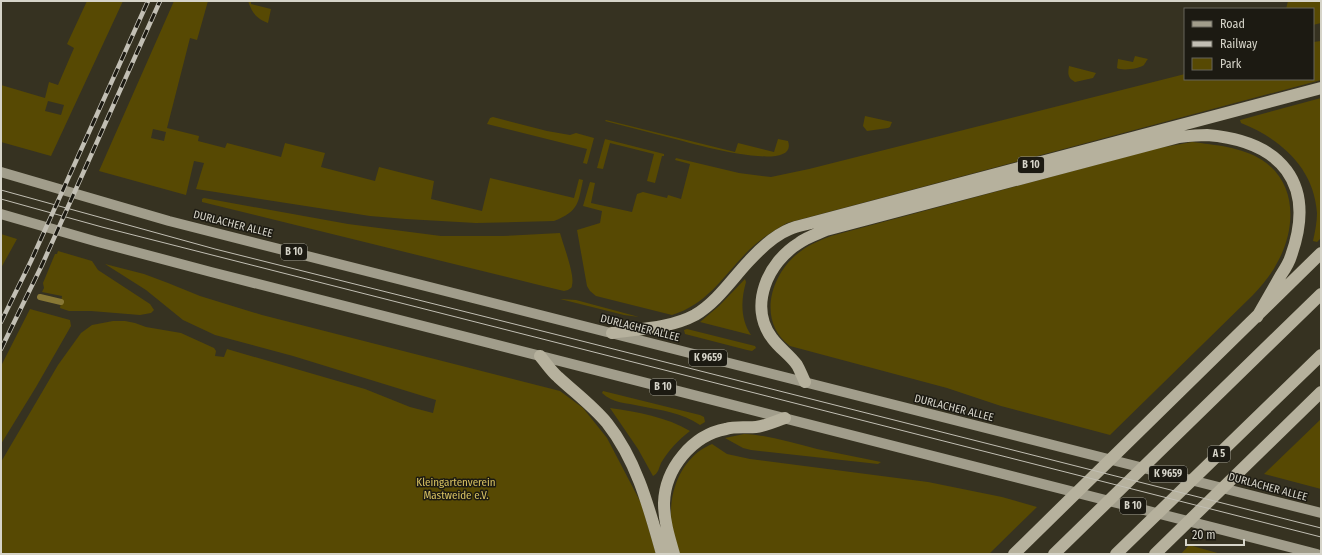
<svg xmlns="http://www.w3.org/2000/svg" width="1322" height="555" font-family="'Fira Sans Condensed',sans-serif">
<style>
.green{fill:#574903;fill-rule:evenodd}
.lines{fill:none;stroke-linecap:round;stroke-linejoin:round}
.stream{stroke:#887835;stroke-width:6}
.primary{stroke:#a19d8b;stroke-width:10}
.motorway{stroke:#b6b19d;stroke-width:12}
.tram{stroke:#c2bfb4;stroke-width:1}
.rail-casing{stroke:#c2bfb4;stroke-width:4.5}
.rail{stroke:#1c1a12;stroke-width:3;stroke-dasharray:9;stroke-linecap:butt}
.labels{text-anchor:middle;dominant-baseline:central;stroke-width:3;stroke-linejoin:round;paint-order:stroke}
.shield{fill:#1c1a12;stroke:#9e9c92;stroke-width:1}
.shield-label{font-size:10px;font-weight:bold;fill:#d6d4c9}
.street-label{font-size:11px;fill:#d6d4c9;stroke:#1c1a12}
.park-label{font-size:11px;fill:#d8c262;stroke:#1c1a12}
</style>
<rect width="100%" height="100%" fill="#363221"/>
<path class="green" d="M 87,1 L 123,1 L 51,156 L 1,142 L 1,85 L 45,98 L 49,82 L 58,85 L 74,48 L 67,44 ZM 48,101 L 64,105 L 61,115 L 45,111 Z
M 174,1 L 208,1 L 197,40 L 190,38 L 167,128 L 199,136 L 198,141 L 225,148 L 227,143 L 281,157 L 285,143 L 325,153 L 321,167 L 375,181 L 379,167 L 434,181 L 431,199 L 482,211 L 490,178 L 574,198 L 579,179 L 583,180 C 578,203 579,211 554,221 L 476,223 L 406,219 L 370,216 L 196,189 L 204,163 L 194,161 L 186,195 L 99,171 ZM 153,129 L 166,132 L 164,141 L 151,138 Z
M 248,1 L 251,1 L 251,4 L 271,9 L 268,23 C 256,18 252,13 248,1 Z
M 1288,1 L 1321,1 L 1321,23 L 1313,25 L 1313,9 L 1286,9 Z
M 1321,41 L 1321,80 L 787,223 C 773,231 760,239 749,250 C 723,276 708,304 672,315 L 596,296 L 590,291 L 587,286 L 577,230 L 600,223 L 602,211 L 583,206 L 590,182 L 595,183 L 591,203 L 632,212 L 637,194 L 643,192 L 667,198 L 668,195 L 681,199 L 690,164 L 675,160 L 676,158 L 739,173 L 771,177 L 809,169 L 1185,74 L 1185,79 L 1313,79 L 1313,42 Z
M 1135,56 L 1148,59 C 1147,60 1144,65 1144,65 C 1139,69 1122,71 1117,68 L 1118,59 L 1133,62 Z
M 1069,66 L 1096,73 L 1093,78 L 1075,82 C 1067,78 1068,73 1069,66 Z
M 1321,98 L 1321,238 L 1317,242 L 1313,241 C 1315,232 1317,222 1317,213 C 1314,168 1281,139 1241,123 L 1240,120 Z
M 865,116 L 892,122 L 890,127 L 888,128 L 867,131 L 863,126 Z
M 493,117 L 547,131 L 570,135 L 576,133 L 594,138 L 587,164 L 583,163 L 587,149 L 487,124 L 490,118 Z
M 606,120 L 735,152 L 738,143 L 774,152 L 778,139 L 788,141 C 800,176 684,141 671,138 C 649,132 627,127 605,121 Z
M 605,139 L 664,154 L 664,156 L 662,156 L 655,183 L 647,181 L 654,154 L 610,143 L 603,169 L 597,168 Z
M 1192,142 C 1215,145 1242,147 1262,160 C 1298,183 1296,230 1277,263 C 1271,275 1262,285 1253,295 L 1110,435 L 1001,406 L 947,388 L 790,346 C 756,321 771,272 801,251 C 810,244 821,240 831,236 L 1159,148 Z
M 204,198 L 348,224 L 441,236 L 503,236 L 560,233 C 563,244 575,275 572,285 C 572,288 571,288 568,290 L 564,291 L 539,285 L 202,202 L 202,199 Z
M 1,234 L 17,239 L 1,268 Z
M 58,251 L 92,261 L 98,270 L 150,304 L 154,310 L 151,313 L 140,315 L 91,311 L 69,311 L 60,308 L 62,296 L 42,292 L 44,288 L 43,283 L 55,254 L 57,254 Z
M 105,264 L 144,274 L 168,283 L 200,296 L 262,315 L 560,391 L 583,408 L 607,438 L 641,503 L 656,554 L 1,554 L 1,462 L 58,365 L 81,333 L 92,325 L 113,321 L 125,321 L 135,323 L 146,327 L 181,333 L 214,348 L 216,351 L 215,356 L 224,357 L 227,349 L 365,389 L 410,407 L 433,413 L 436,400 L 293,356 L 215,335 L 183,320 L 146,290 Z
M 745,279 L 746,282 C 741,299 740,319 751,335 L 700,322 L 719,306 Z
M 560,299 L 576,300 L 639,317 L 624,315 Z
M 30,309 L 70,320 L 71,326 L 36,387 L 1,444 L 1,366 Z
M 687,329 L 755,346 L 756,348 L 752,351 L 747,350 L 685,334 L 684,330 Z
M 603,391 L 700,415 L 704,417 L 705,422 L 700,425 C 683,413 660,410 640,406 C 627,403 612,403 602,393 Z
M 610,408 C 637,412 667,417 690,431 C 678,440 669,450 661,463 C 659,468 658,474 653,476 L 638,449 Z
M 1321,419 L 1321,489 L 1264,474 Z
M 744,434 C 769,435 792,443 817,449 C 838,453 860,458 881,462 L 878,464 L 751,450 L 743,448 L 725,438 Z
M 712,444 L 727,454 L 750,459 L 928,482 L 1002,497 L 1037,507 L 989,554 L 680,554 C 677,545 674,536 672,527 C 668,499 676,470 698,452 C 702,449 707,446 712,444 Z
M 1189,545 L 1221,554 L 1181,554 Z"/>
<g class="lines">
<path class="stream" d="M 40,297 L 61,302"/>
<path class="primary" d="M 1,172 L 169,221 L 1321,513
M 1,214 L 98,242 L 211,272 L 1317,554"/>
<path class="motorway" d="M 612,333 C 639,329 671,328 695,315 C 717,302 732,279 749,261 C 760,249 775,235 790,229 C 797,226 804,225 811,223 L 1321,88
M 540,356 C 546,363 551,371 558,377 C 574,392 592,405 607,423 C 637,461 649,508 662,554
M 805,382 C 802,376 800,370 797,365 C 790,355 779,348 772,338 C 748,306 768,262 799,243 C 807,237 817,234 826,230 L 1179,137 C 1188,136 1198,135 1207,135 C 1281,141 1317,183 1291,256 C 1289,263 1285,269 1281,275 C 1273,289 1265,303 1257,317
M 674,554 C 669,537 664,521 664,503 C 665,469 692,435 726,429 C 736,426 746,428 756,427 C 766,426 776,421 785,418
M 1014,554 L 1321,253
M 1054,554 L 1321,294
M 1116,554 L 1321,355
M 1155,554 L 1321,392"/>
<path class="tram" d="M 1,190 L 215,249 L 566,337 L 1321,528
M 1,199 L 102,227 L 1321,537"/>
<defs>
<path id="rail" d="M 1,322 L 31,261 L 148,1
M 1,349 L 42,265 L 160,1"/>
</defs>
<use href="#rail" class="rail-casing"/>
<use href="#rail" class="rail"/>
</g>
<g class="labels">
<g class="shield">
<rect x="1018" y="157" width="26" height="16" rx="3"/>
<rect x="281" y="244" width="26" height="16" rx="3"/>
<rect x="689" y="350" width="38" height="16" rx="3"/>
<rect x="650" y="379" width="26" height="16" rx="3"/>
<rect x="1208" y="446" width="22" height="16" rx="3"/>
<rect x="1149" y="466" width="38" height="16" rx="3"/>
<rect x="1120" y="498" width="26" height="16" rx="3"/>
</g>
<g class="shield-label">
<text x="1031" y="165">B 10</text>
<text x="294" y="252">B 10</text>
<text x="708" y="358">K 9659</text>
<text x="663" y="387">B 10</text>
<text x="1219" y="454">A 5</text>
<text x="1168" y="474">K 9659</text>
<text x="1133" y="506">B 10</text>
</g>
<g class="street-label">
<text transform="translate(233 224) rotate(14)">DURLACHER ALLEE</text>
<text transform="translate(640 328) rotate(14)">DURLACHER ALLEE</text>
<text transform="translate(954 408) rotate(14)">DURLACHER ALLEE</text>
<text transform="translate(1268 487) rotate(15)">DURLACHER ALLEE</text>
</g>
<g class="park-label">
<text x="456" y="482">Kleingartenverein<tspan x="456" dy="13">Mastweide e.V.</tspan></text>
</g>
</g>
<rect width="1322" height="555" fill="none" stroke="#d6d4c9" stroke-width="4"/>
<rect x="1184" y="8" width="130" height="72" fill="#1c1a12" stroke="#66645b"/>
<rect x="1192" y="21" width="20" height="6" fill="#a19d8b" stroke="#66645b"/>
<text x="1220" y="28" font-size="12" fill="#d6d4c9">Road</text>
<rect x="1192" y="41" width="20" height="6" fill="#c2bfb4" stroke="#66645b"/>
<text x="1220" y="48" font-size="12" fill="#d6d4c9">Railway</text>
<rect x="1192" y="58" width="20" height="12" fill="#574903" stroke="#66645b"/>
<text x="1220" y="68" font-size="12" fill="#d6d4c9">Park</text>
<path d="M1186 539v6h58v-6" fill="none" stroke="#d6d4c9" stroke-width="2"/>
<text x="1192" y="539" font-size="12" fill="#d6d4c9" stroke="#1c1a12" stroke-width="3" paint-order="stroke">20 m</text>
</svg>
